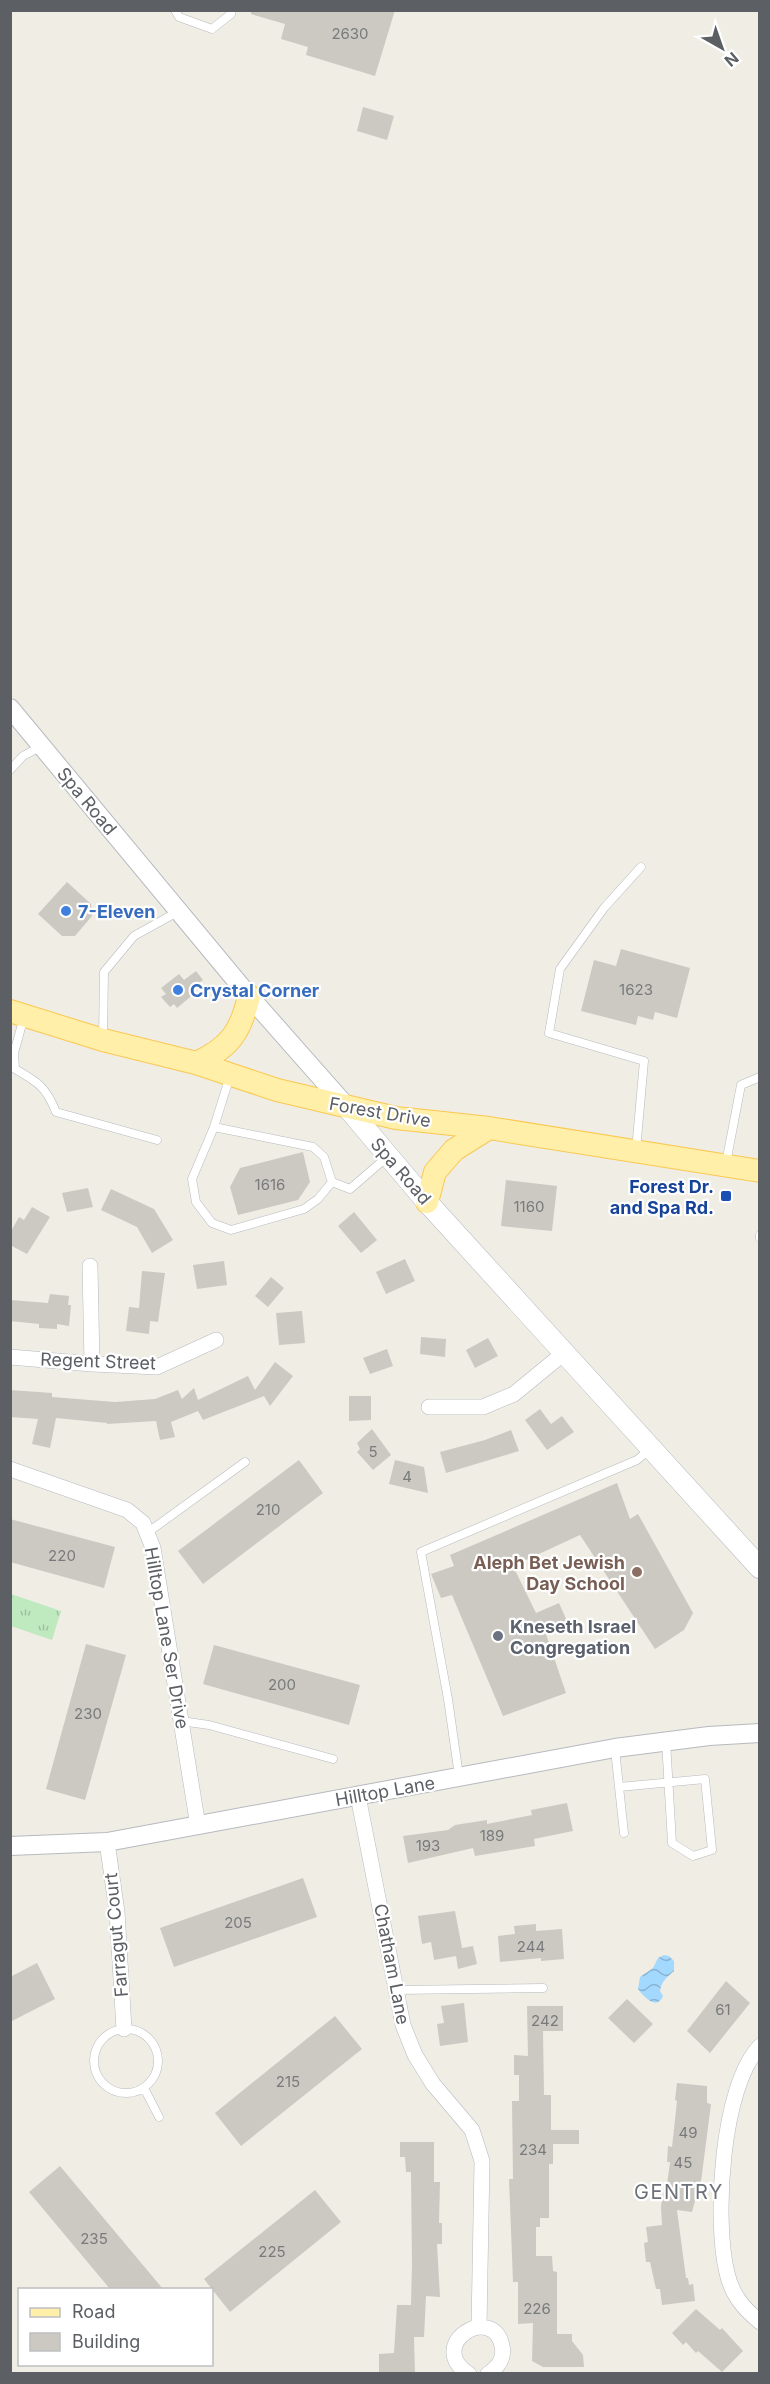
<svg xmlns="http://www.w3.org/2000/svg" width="770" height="2384" font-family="Inter,sans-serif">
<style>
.park{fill:url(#park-tufts)}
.water{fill:url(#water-waves)}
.building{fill:#ccc9c3}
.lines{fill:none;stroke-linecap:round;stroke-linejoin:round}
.service-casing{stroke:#b6babf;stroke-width:9}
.minor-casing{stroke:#b6babf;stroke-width:16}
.tertiary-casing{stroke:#b6babf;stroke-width:20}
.secondary-casing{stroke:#b7bbc1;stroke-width:22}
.primary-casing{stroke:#fbc851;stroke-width:24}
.service{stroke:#fff;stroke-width:8}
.minor{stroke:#fff;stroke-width:15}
.tertiary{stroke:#fff;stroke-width:18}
.secondary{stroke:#fff;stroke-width:21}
.primary{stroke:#ffefa9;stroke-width:22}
.shop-dot{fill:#3f7fe0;stroke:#fff;stroke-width:2}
.transit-dot{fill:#1a4fb4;stroke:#fff;stroke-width:2}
.education-dot{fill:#8d6e63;stroke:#fff;stroke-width:2}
.worship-dot{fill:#6b7280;stroke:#fff;stroke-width:2}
.labels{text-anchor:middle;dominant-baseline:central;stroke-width:4.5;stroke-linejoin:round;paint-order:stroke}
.number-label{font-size:15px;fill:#787a7c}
.street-label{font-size:18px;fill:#5c6065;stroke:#fff}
.shop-label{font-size:18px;font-weight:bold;fill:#366cbe;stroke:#fff;text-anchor:start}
.transit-label{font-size:18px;font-weight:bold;fill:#164399;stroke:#fff;text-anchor:end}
.education-label{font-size:18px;font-weight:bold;fill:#785e54;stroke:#fff;text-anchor:end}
.worship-label{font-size:18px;font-weight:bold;fill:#5b616d;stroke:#fff;text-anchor:start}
.neighbourhood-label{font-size:20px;letter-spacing:1.5px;fill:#6d7278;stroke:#fff}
</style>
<defs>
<pattern id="park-tufts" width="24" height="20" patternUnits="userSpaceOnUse" patternTransform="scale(1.5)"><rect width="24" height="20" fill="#bfe9bf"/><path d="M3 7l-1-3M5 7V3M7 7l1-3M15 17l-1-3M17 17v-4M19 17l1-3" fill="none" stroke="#9ec09f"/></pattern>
<pattern id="water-waves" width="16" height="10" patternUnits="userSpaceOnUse" patternTransform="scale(1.5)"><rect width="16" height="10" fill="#a4d9ff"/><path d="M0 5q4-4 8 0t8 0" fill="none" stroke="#89b3d2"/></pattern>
</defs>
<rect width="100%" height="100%" fill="#efede4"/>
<path class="park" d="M 11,1594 L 61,1611 L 52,1640 L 11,1626 Z"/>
<path class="water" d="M 664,1955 L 669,1956 L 674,1961 L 674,1971 C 667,1977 661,1982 660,1991 L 663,1996 C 657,2011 644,1997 638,1989 L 640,1977 L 653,1968 L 658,1958 Z"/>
<path class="building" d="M 251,10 L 395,10 L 375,76 L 306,55 L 308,47 L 281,39 L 285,24 L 251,14 Z
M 363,107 L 394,116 L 387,140 L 357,131 Z
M 67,882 L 91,904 L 92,916 L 75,936 L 62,936 L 38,914 Z
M 621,949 L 690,968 L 677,1018 L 655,1012 L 653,1020 L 638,1016 L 636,1025 L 581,1011 L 594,960 L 616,966 Z
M 196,971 L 203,980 L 191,989 L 195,993 L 177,1008 L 174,1004 L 170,1007 L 161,997 L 166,994 L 161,988 L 179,974 L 184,980 Z
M 303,1152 L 310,1182 L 298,1200 L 238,1215 L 230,1187 L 240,1168 Z
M 506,1180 L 557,1186 L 552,1231 L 501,1226 Z
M 88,1188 L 93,1207 L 67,1212 L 62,1193 Z
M 111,1189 L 154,1209 L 173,1240 L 152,1253 L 137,1227 L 101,1210 Z
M 32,1207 L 50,1217 L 27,1254 L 10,1245 L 10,1233 L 19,1217 L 24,1220 Z
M 354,1212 L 377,1240 L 361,1253 L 338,1226 Z
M 405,1259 L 415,1281 L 386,1294 L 376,1272 Z
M 224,1261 L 227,1285 L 197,1289 L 193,1265 Z
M 142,1271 L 165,1273 L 158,1322 L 150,1321 L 149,1334 L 126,1331 L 129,1307 L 139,1308 Z
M 271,1277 L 284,1288 L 268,1307 L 255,1296 Z
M 50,1294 L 69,1296 L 68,1305 L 71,1305 L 69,1326 L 57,1324 L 57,1329 L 39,1328 L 39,1324 L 10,1321 L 10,1300 L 48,1303 Z
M 302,1311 L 305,1343 L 279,1345 L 276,1313 Z
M 421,1337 L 446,1339 L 445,1357 L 420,1354 Z
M 488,1338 L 498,1356 L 475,1368 L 466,1350 Z
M 387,1349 L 393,1366 L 370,1374 L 363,1358 Z
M 275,1362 L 293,1376 L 270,1406 L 264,1396 L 203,1420 L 198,1411 L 171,1422 L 175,1437 L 160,1440 L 156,1421 L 107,1424 L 107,1423 L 56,1418 L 50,1448 L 32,1444 L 38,1419 L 10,1417 L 10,1390 L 52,1393 L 52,1397 L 115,1402 L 155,1399 L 178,1390 L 182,1399 L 194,1388 L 198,1400 L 248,1376 L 255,1390 Z
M 349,1396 L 371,1396 L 371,1420 L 349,1421 Z
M 540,1409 L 551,1424 L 562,1416 L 574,1432 L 547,1450 L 525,1420 Z
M 372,1429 L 391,1455 L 373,1470 L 357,1452 L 360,1449 L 357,1443 Z
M 511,1430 L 519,1451 L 446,1473 L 440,1452 L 485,1440 Z
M 299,1460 L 323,1493 L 203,1584 L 178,1551 Z
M 395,1460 L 424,1467 L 428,1493 L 389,1484 Z
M 617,1483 L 630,1519 L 638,1514 L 693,1613 L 684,1630 L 655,1649 L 580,1535 L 513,1566 L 536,1613 L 559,1603 L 567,1621 L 545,1631 L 566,1693 L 503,1716 L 452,1595 L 441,1598 L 431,1574 L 454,1566 L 450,1555 Z
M 10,1519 L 115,1547 L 104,1588 L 10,1562 Z
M 86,1644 L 126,1655 L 85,1800 L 46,1789 Z
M 214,1645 L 360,1685 L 349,1725 L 203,1684 Z
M 567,1803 L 573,1831 L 534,1839 L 535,1846 L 475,1856 L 473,1848 L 408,1863 L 403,1836 L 448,1830 L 455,1825 L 487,1820 L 487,1824 L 532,1815 L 531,1810 Z
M 303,1878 L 317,1917 L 174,1967 L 160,1928 Z
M 455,1911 L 462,1948 L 473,1946 L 477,1964 L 458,1969 L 456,1956 L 434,1960 L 431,1942 L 422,1944 L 418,1916 Z
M 536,1924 L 536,1931 L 562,1929 L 564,1959 L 541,1961 L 541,1958 L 500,1962 L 498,1936 L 515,1934 L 514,1926 Z
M 37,1963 L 55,1999 L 10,2022 L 10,1977 Z
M 726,1981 L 750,2003 L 710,2053 L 687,2031 Z
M 627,1999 L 653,2024 L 634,2043 L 608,2018 Z
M 464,2003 L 468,2042 L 440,2046 L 437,2024 L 444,2023 L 441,2006 Z
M 527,2006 L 563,2006 L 563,2031 L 543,2031 L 544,2095 L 551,2095 L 551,2130 L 579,2130 L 579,2144 L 553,2144 L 553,2164 L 549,2164 L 549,2218 L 540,2218 L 540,2227 L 536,2227 L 536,2256 L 552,2256 L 553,2271 L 557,2272 L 557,2334 L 572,2334 L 572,2341 L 583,2355 L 584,2367 L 543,2367 L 532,2361 L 533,2323 L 518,2324 L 518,2282 L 513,2282 L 509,2179 L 513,2179 L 512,2101 L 519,2101 L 519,2075 L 514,2075 L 514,2055 L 528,2056 Z
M 335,2016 L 362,2049 L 241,2146 L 215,2113 Z
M 677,2083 L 707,2086 L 707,2103 L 711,2104 L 699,2197 L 696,2197 L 692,2212 L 677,2210 L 686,2278 L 688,2278 L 689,2285 L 693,2284 L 695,2301 L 662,2305 L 660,2289 L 656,2289 L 650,2262 L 646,2262 L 644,2243 L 648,2242 L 646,2227 L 662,2225 L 661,2207 L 663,2192 L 666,2192 L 670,2162 L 667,2162 L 668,2146 L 672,2147 L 677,2101 L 675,2100 Z
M 400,2142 L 434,2142 L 434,2182 L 440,2182 L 439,2223 L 442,2223 L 442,2244 L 437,2244 L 440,2297 L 426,2296 L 424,2337 L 414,2337 L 415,2373 L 379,2373 L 379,2354 L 394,2353 L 397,2305 L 411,2305 L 412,2264 L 411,2172 L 406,2172 L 405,2157 L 400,2157 Z
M 60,2166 L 163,2289 L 110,2289 L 29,2192 Z
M 315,2190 L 341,2222 L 230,2312 L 204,2279 Z
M 696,2309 L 720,2330 L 722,2328 L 743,2351 L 722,2372 L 698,2351 L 696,2353 L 686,2342 L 683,2345 L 672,2333 Z"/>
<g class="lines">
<defs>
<path id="service" d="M 175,10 L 179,17 L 212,29 L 231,14 L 232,10
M 10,770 L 23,756 L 42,746
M 24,1017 L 14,1053 L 15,1069 C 38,1082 46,1087 56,1112 L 157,1140
M 103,1038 L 104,972 L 134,936 L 179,911
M 214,1127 L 230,1076
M 636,1150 L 644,1061 L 549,1033 L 560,969 L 604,908 L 641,867
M 726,1163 L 741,1085 L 760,1077
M 332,1182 L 318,1199 L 304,1209 L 231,1230 L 212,1223 L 196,1202 L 192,1179 L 214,1127 L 313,1147 L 324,1157 L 332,1182 L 350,1189 L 387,1157
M 760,1235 L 760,1238
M 147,1533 L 245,1462
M 181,1721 L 209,1725 L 333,1759
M 615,1749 L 619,1787
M 459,1776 L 448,1699 L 421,1552 L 637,1460 L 649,1450
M 624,1833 L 619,1787 L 705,1779 L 712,1850 L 693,1856 L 672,1843 L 666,1741
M 397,1990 L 543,1988
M94 2061a32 32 0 1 1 64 0a32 32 0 1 1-64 0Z
M 144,2088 L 159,2117"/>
<path id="minor" d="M 90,1266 L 92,1364
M 10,1357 L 92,1364 L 157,1367 L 216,1340
M 429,1407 L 483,1407 L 514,1394 L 564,1353
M 10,1469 L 127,1510 L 143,1523 L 153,1548 L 198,1826
M 358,1796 L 403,2025 L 415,2055 L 433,2084 L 472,2130 L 482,2161 L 479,2327
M 107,1842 L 117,1912 L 124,2029
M 760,2046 C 721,2087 714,2220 727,2273 C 732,2295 743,2308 760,2322
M 469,2374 C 424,2345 493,2302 502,2346 C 505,2359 498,2367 488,2374"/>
<path id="tertiary" d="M 10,708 L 249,996 L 347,1107
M 10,1846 L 107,1842 L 615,1748 L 709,1736 L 760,1733"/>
<path id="secondary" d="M 347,1107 L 427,1202 L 760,1568"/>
<path id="primary" d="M 10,1011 L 103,1040 L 196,1063 L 277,1090 L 396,1118 L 489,1128 L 760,1171
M 196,1063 C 230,1048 241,1031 249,996
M 427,1202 L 435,1172 L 454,1150 L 489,1128"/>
</defs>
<use href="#service" class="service-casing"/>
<use href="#minor" class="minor-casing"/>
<use href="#tertiary" class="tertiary-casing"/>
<use href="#secondary" class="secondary-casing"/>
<use href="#primary" class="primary-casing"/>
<use href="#service" class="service"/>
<use href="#minor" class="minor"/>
<use href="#tertiary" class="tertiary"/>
<use href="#secondary" class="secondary"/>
<use href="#primary" class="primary"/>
</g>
<g class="shop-dot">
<circle cx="66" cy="911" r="6"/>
<circle cx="178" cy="990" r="6"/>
</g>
<rect class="transit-dot" x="720" y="1190" width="12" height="12" rx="3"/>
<circle class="education-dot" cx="637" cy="1572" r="6"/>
<circle class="worship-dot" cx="498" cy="1636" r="6"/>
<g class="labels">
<g class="number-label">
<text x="350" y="33">2630</text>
<text x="636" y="989">1623</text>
<text x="270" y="1184">1616</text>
<text x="529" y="1206">1160</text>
<text x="373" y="1451">5</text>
<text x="407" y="1476">4</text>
<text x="268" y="1509">210</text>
<text x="62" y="1555">220</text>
<text x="282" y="1684">200</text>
<text x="88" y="1713">230</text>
<text x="492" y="1835">189</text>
<text x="428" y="1845">193</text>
<text x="238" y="1922">205</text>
<text x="531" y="1946">244</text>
<text x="723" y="2009">61</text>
<text x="545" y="2020">242</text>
<text x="288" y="2081">215</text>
<text x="688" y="2132">49</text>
<text x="533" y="2149">234</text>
<text x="683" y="2162">45</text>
<text x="94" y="2238">235</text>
<text x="272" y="2251">225</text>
<text x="537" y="2308">226</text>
</g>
<g class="street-label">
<text transform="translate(87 801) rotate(50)">Spa Road</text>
<text transform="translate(380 1112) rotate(10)">Forest Drive</text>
<text transform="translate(401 1171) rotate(49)">Spa Road</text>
<text transform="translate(98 1361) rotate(2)">Regent Street</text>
<text transform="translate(167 1638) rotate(80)">Hilltop Lane Ser Drive</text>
<text transform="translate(385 1791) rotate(-10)">Hilltop Lane</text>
<text transform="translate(116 1935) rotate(-95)">Farragut Court</text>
<text transform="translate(392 1964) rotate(79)">Chatham Lane</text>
</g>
<g class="shop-label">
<text x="78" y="911">7-Eleven</text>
<text x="190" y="990">Crystal Corner</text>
</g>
<g class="transit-label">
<text x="714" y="1186">Forest Dr.<tspan x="714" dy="21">and Spa Rd.</tspan></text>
</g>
<g class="education-label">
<text x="625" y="1562">Aleph Bet Jewish<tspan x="625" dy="21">Day School</tspan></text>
</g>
<g class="worship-label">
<text x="510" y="1626">Kneseth Israel<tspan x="510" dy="21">Congregation</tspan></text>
</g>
<g class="neighbourhood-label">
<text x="679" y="2192">GENTRY</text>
</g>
</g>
<rect width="770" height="2384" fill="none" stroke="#5c6065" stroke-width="24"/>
<rect x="18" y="2288" width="195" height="78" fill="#ffffff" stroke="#bebfc1" stroke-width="1.5"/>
<rect x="30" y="2308" width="30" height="9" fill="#ffefa9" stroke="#bebfc1" stroke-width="1.5"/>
<text x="72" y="2318" font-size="18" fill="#5c6065">Road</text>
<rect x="30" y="2333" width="30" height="18" fill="#ccc9c3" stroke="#bebfc1" stroke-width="1.5"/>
<text x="72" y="2348" font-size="18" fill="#5c6065">Building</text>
<g transform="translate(722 48) rotate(140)" stroke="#ffffff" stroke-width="4.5" paint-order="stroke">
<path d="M0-4.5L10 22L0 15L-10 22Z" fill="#5c6065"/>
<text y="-9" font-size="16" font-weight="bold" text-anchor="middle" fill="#5c6065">N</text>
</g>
</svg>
